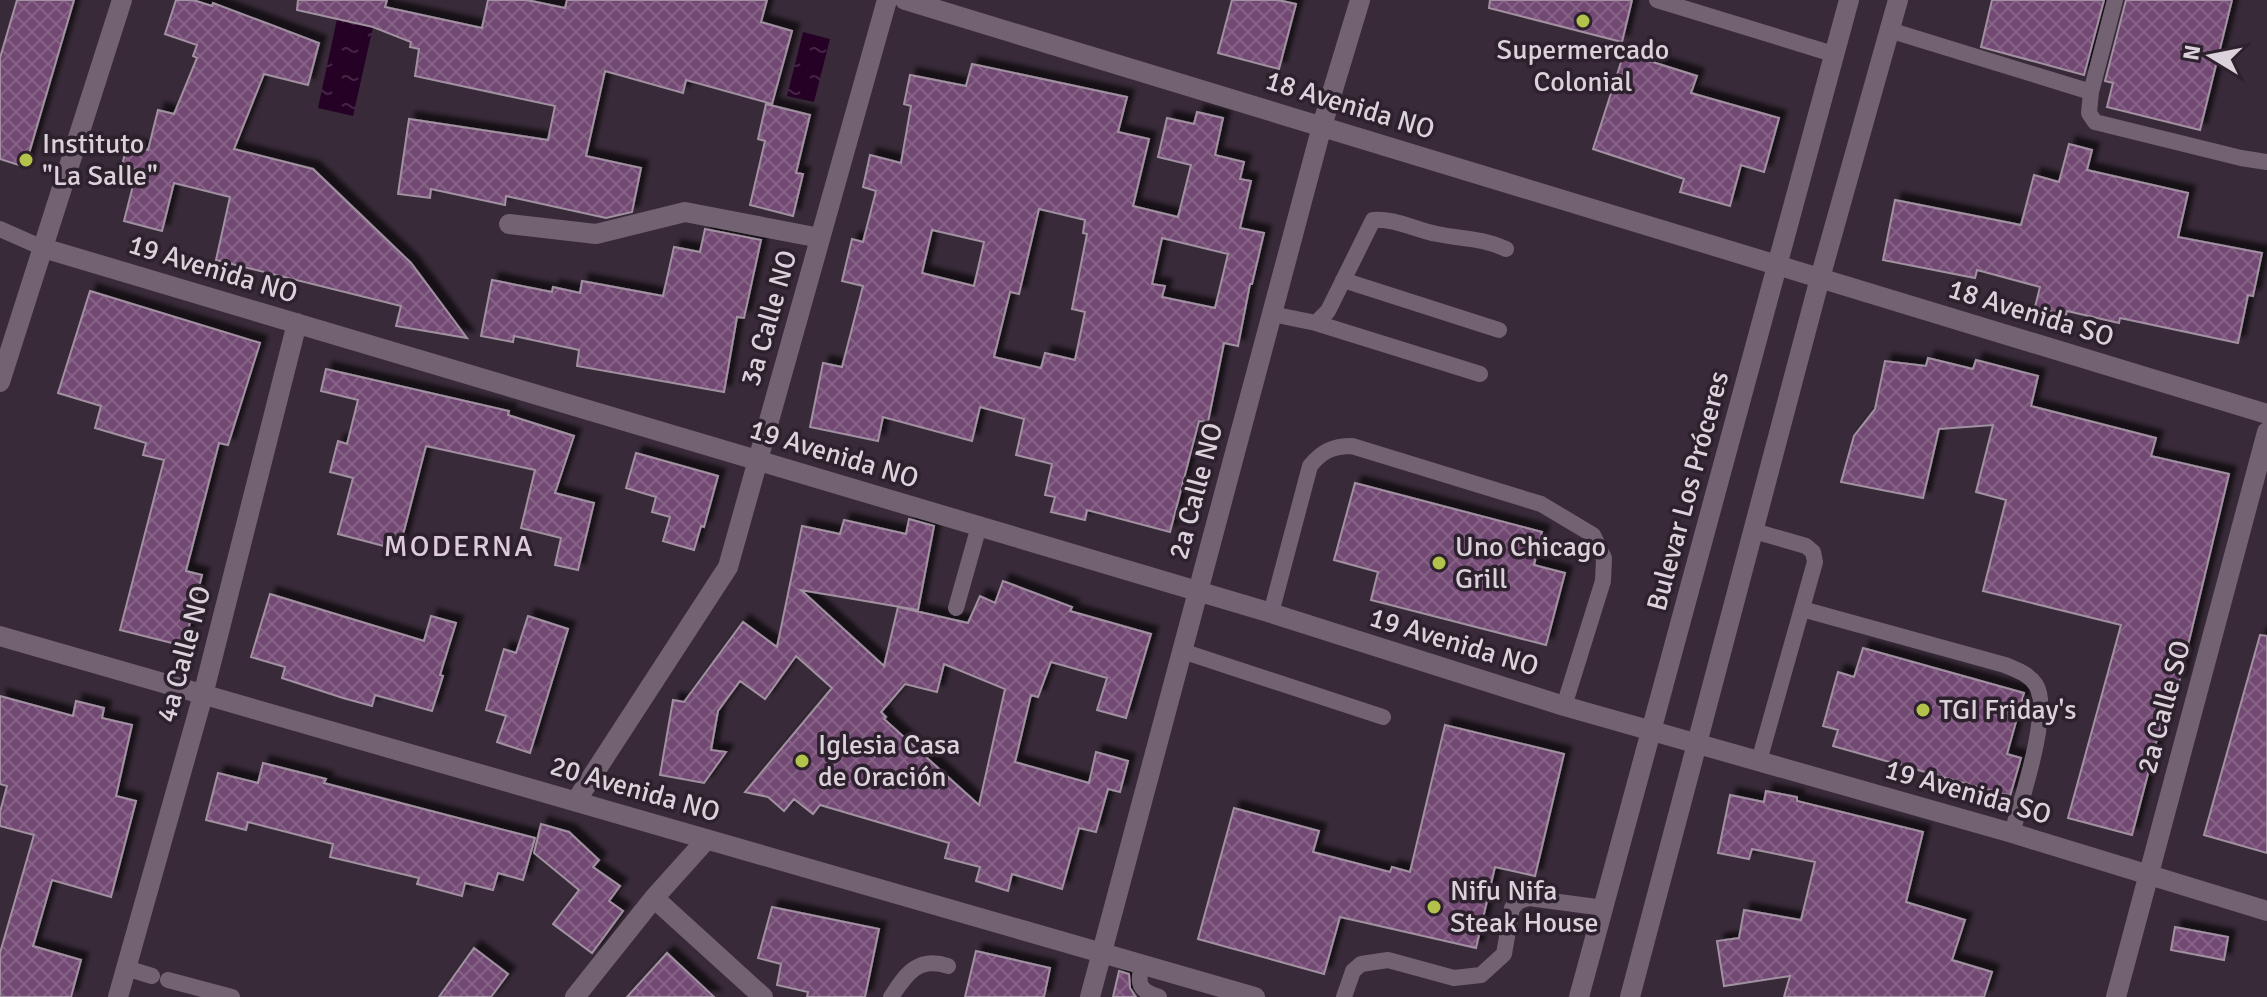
<svg xmlns="http://www.w3.org/2000/svg" width="2267" height="997" font-family="Signika,sans-serif">
<style>
.water{fill:url(#water-ripples)}
.building{fill:url(#building-cross-hatch);stroke:#a191a1;stroke-width:2;fill-rule:evenodd;filter:url(#shadow)}
.lines{fill:none;stroke-linecap:round;stroke-linejoin:round}
.service{stroke:#726272;stroke-width:16}
.minor{stroke:#726272;stroke-width:20}
.tertiary{stroke:#726272;stroke-width:20}
.poi-dot{fill:#b2c24b;stroke:#2e212e;stroke-width:3}
.labels{text-anchor:middle;dominant-baseline:central;stroke-width:7;stroke-linejoin:round;paint-order:stroke}
.poi-label{font-size:28px;fill:#dbd2db;stroke:#2e212e;text-anchor:start}
.street-label{font-size:28px;fill:#dbd2db;stroke:#2e212e}
.neighbourhood-label{font-size:30px;letter-spacing:2px;fill:#deccdd;stroke:#2e212e}
</style>
<defs>
<pattern id="water-ripples" width="26" height="14" patternUnits="userSpaceOnUse" patternTransform="scale(2)"><rect width="26" height="14" fill="#250126"/><path d="M2 4q2-2 4 0t4 0M15 11q2-2 4 0t4 0" fill="none" stroke="#442545"/></pattern>
<pattern id="building-cross-hatch" width="8" height="8" patternUnits="userSpaceOnUse" patternTransform="scale(2)"><rect width="8" height="8" fill="#724973"/><path d="M0 0l8 8M0 8l8-8" fill="none" stroke="#866286"/></pattern>
<filter id="shadow"><feDropShadow dx="7" dy="-7" stdDeviation="2" flood-color="#0009"/></filter>
</defs>
<rect width="100%" height="100%" fill="#382a38"/>
<path class="water" d="M 337,19 L 373,27 L 353,116 L 318,108 Z
M 803,32 L 830,39 L 814,102 L 787,96 Z"/>
<path class="building" d="M 17,0 L 74,0 L 25,167 L 0,159 L 0,58 Z
M 176,0 L 193,0 L 212,6 L 213,3 L 319,43 L 308,85 L 264,74 L 234,149 L 313,169 L 411,263 L 467,338 L 396,326 L 401,306 L 216,260 L 230,197 L 174,183 L 162,231 L 124,221 L 137,170 L 122,166 L 127,144 L 148,150 L 158,110 L 174,114 L 197,58 L 193,56 L 197,45 L 165,34 Z
M 298,0 L 387,0 L 385,7 L 482,28 L 488,0 L 527,0 L 565,8 L 567,0 L 767,0 L 761,22 L 792,31 L 772,104 L 686,80 L 683,93 L 605,71 L 586,156 L 641,168 L 632,212 L 606,218 L 506,196 L 505,205 L 431,189 L 430,198 L 398,194 L 409,119 L 548,140 L 555,106 L 415,76 L 419,49 L 410,47 L 411,42 L 373,27 L 297,10 Z
M 1232,0 L 1278,0 L 1296,4 L 1279,69 L 1218,53 Z
M 1490,0 L 1632,0 L 1622,42 L 1489,8 Z
M 1992,0 L 2104,0 L 2084,75 L 1981,47 Z
M 2126,0 L 2232,0 L 2200,130 L 2107,107 L 2113,83 L 2105,81 Z
M 1624,53 L 1697,76 L 1691,93 L 1779,118 L 1764,172 L 1741,165 L 1730,206 L 1680,192 L 1684,179 L 1593,149 Z
M 972,64 L 1127,97 L 1118,132 L 1149,139 L 1133,206 L 1178,217 L 1191,165 L 1158,157 L 1167,118 L 1194,124 L 1197,112 L 1223,118 L 1215,155 L 1244,162 L 1240,179 L 1251,181 L 1240,228 L 1264,233 L 1252,284 L 1250,284 L 1238,346 L 1224,343 L 1208,422 L 1199,421 L 1170,532 L 1087,510 L 1085,520 L 1051,512 L 1055,497 L 1045,495 L 1052,464 L 1016,455 L 1024,419 L 980,407 L 972,441 L 883,417 L 878,441 L 810,427 L 823,363 L 842,367 L 863,286 L 842,281 L 852,239 L 863,242 L 876,191 L 863,187 L 870,155 L 901,163 L 911,106 L 904,104 L 910,75 L 966,86 ZM 1039,209 L 1085,220 L 1083,233 L 1087,234 L 1072,309 L 1085,312 L 1075,360 L 1045,353 L 1041,368 L 994,357 L 1010,292 L 1019,294 ZM 932,230 L 984,242 L 974,286 L 922,273 ZM 1162,238 L 1228,254 L 1215,308 L 1162,297 L 1165,286 L 1152,284 Z
M 766,104 L 810,115 L 796,173 L 803,174 L 793,216 L 750,205 L 765,141 L 758,139 Z
M 2069,144 L 2092,150 L 2087,170 L 2188,193 L 2178,237 L 2262,253 L 2253,296 L 2248,295 L 2238,343 L 2120,318 L 2119,323 L 2067,311 L 2066,315 L 2035,307 L 2040,287 L 1977,270 L 1975,278 L 1883,260 L 1895,200 L 2021,225 L 2034,175 L 2059,182 Z
M 705,229 L 761,240 L 744,318 L 737,317 L 724,392 L 577,366 L 579,350 L 514,336 L 513,342 L 481,336 L 492,280 L 552,292 L 553,287 L 580,293 L 582,281 L 663,296 L 674,247 L 700,252 Z
M 90,291 L 260,343 L 228,445 L 219,443 L 186,571 L 202,575 L 184,646 L 120,630 L 164,460 L 143,455 L 146,443 L 95,428 L 101,406 L 58,393 Z
M 1928,358 L 1973,369 L 1976,360 L 2038,376 L 2031,406 L 2156,438 L 2151,456 L 2229,474 L 2179,683 L 2172,682 L 2132,835 L 2068,818 L 2121,625 L 1983,591 L 2006,500 L 1976,492 L 1993,425 L 1939,429 L 1923,498 L 1841,482 L 1854,436 L 1875,409 L 1885,361 L 1926,366 Z
M 326,369 L 509,411 L 508,415 L 574,436 L 555,493 L 594,503 L 578,570 L 555,565 L 561,538 L 521,528 L 535,470 L 426,446 L 399,550 L 338,534 L 353,478 L 330,472 L 338,441 L 347,444 L 358,400 L 321,391 Z
M 636,453 L 718,476 L 704,527 L 701,526 L 694,550 L 663,541 L 670,517 L 652,512 L 656,497 L 626,488 Z
M 1355,483 L 1542,532 L 1534,565 L 1565,573 L 1546,645 L 1371,600 L 1378,572 L 1334,560 Z
M 909,519 L 934,526 L 918,610 L 801,590 L 884,666 L 898,607 L 968,623 L 980,596 L 995,603 L 1003,581 L 1072,607 L 1070,611 L 1151,634 L 1126,718 L 1097,710 L 1107,678 L 1051,662 L 1038,697 L 1031,695 L 1015,762 L 1089,783 L 1096,752 L 1128,761 L 1120,792 L 1108,789 L 1096,832 L 1079,828 L 1062,889 L 1012,874 L 1008,891 L 976,881 L 980,867 L 945,858 L 949,843 L 820,805 L 813,814 L 794,799 L 784,811 L 768,797 L 745,792 L 832,688 L 796,656 L 765,699 L 740,681 L 718,711 L 711,750 L 726,752 L 704,783 L 660,775 L 673,700 L 684,702 L 743,622 L 777,647 L 802,526 L 840,534 L 844,520 L 906,534 ZM 944,664 L 1005,689 L 979,805 L 884,719 L 886,717 L 881,712 L 905,684 L 937,692 Z
M 270,594 L 424,641 L 431,616 L 456,623 L 440,675 L 443,676 L 432,711 L 375,695 L 372,706 L 343,698 L 282,678 L 285,667 L 251,657 Z
M 528,616 L 568,629 L 530,753 L 497,742 L 506,716 L 486,710 L 504,649 L 516,653 Z
M 2260,635 L 2267,636 L 2267,853 L 2204,835 Z
M 1863,648 L 2024,693 L 2007,754 L 2021,758 L 2010,796 L 1833,746 L 1838,730 L 1823,726 L 1838,672 L 1854,677 Z
M 0,696 L 73,716 L 76,701 L 104,708 L 102,718 L 132,725 L 116,796 L 136,801 L 111,897 L 52,880 L 33,946 L 81,960 L 71,997 L 0,997 L 0,953 L 34,835 L 0,826 L 0,812 L 7,786 L 0,784 Z
M 1445,725 L 1564,754 L 1535,876 L 1495,867 L 1476,948 L 1340,917 L 1324,974 L 1198,939 L 1234,808 L 1319,831 L 1313,852 L 1390,872 L 1392,867 L 1410,872 Z
M 263,763 L 326,779 L 324,783 L 535,838 L 523,880 L 498,873 L 493,890 L 465,883 L 462,896 L 417,884 L 419,878 L 330,857 L 333,844 L 248,822 L 246,830 L 206,820 L 218,773 L 258,783 Z
M 1766,791 L 1797,797 L 1797,801 L 1923,832 L 1906,902 L 1965,920 L 1952,960 L 1992,972 L 1984,997 L 1784,997 L 1790,976 L 1724,986 L 1717,941 L 1739,938 L 1744,910 L 1801,920 L 1815,862 L 1752,849 L 1749,859 L 1718,853 L 1730,795 L 1764,802 Z
M 541,824 L 569,832 L 599,860 L 593,867 L 620,886 L 609,901 L 623,911 L 592,953 L 553,924 L 579,890 L 534,853 Z
M 772,907 L 879,929 L 865,997 L 807,997 L 808,992 L 777,985 L 781,964 L 758,958 Z
M 2175,927 L 2228,937 L 2224,960 L 2171,950 Z
M 474,948 L 508,974 L 491,997 L 439,997 Z
M 976,951 L 1050,968 L 1044,997 L 965,997 Z
M 667,953 L 714,997 L 627,997 Z
M 1119,971 L 1129,974 L 1130,988 L 1136,997 L 1113,997 Z"/>
<g class="lines">
<path class="service" d="M 1657,0 L 1833,54
M 2115,0 L 2091,92 L 2089,113 L 2095,122 L 2241,158 L 2267,162
M 1889,30 L 2091,92
M 0,229 L 43,248
M 1343,280 L 1499,330
M 1272,314 L 1316,323 L 1328,311 L 1373,220 C 1394,218 1416,230 1437,234 C 1461,239 1483,238 1506,249
M 1316,323 L 1480,374
M 1754,531 L 1806,546 L 1813,552 L 1815,562 L 1759,761
M 956,608 L 979,526
M 1802,609 L 2005,665 C 2017,670 2029,674 2036,685 C 2052,710 2020,804 2012,833
M 1271,613 L 1310,466 C 1322,451 1333,446 1352,446 L 1541,504 L 1593,535 L 1604,558 L 1603,581 L 1564,706
M 1182,651 L 1383,717
M 1143,964 C 1136,983 1139,991 1159,997
M 126,968 L 152,976
M 168,980 L 232,997
M 891,997 C 906,974 918,956 948,966
M 1344,997 L 1353,971 L 1361,964 L 1388,960 L 1454,978 L 1481,975 L 1504,954 L 1512,908 L 1519,901 L 1529,898 L 1604,908"/>
<path class="minor" d="M 905,0 L 2267,414
M 509,224 L 596,234 L 685,212 L 820,238
M 43,248 L 1271,613 L 1564,706 L 2012,833 L 2267,911
M 0,382 L 122,0
M 0,636 L 1255,997
M 576,801 L 728,567 L 887,0
M 654,898 L 763,997
M 118,997 L 203,695 L 297,323
M 575,997 L 654,898 L 707,839
M 1090,997 L 1322,126 L 1360,0
M 2116,997 L 2267,432"/>
<path class="tertiary" d="M 1579,997 L 1849,0
M 1630,997 L 1820,278 L 1898,0"/>
</g>
<g class="poi-dot">
<circle cx="1583" cy="21" r="8"/>
<circle cx="26" cy="160" r="8"/>
<circle cx="1439" cy="563" r="8"/>
<circle cx="1923" cy="710" r="8"/>
<circle cx="802" cy="761" r="8"/>
<circle cx="1434" cy="907" r="8"/>
</g>
<g class="labels">
<g class="poi-label">
<text x="1583" y="50" text-anchor="middle">Supermercado<tspan x="1583" dy="32">Colonial</tspan></text>
<text x="42" y="144">Instituto<tspan x="42" dy="32">"La Salle"</tspan></text>
<text x="1455" y="547">Uno Chicago<tspan x="1455" dy="32">Grill</tspan></text>
<text x="1939" y="710">TGI Friday's</text>
<text x="818" y="745">Iglesia Casa<tspan x="818" dy="32">de Oración</tspan></text>
<text x="1450" y="891">Nifu Nifa<tspan x="1450" dy="32">Steak House</tspan></text>
</g>
<g class="street-label">
<text transform="translate(1350 105) rotate(17)">18 Avenida NO</text>
<text transform="translate(213 269) rotate(17)">19 Avenida NO</text>
<text transform="translate(2031 313) rotate(17)">18 Avenida SO</text>
<text transform="translate(769 318) rotate(-74)">3a Calle NO</text>
<text transform="translate(834 454) rotate(17)">19 Avenida NO</text>
<text transform="translate(1196 491) rotate(-75)">2a Calle NO</text>
<text transform="translate(1688 491) rotate(-75)">Bulevar Los Próceres</text>
<text transform="translate(1454 642) rotate(17)">19 Avenida NO</text>
<text transform="translate(184 654) rotate(-75)">4a Calle NO</text>
<text transform="translate(2164 707) rotate(-75)">2a Calle SO</text>
<text transform="translate(635 789) rotate(16)">20 Avenida NO</text>
<text transform="translate(1968 792) rotate(16)">19 Avenida SO</text>
</g>
<g class="neighbourhood-label">
<text x="459" y="546">MODERNA</text>
</g>
</g>
<g transform="translate(2211 56) rotate(280)" stroke="#2e212e" stroke-width="6" paint-order="stroke">
<path d="M0-6L14 30L0 20L-14 30Z" fill="#dbd2db"/>
<text y="-12" font-size="22" font-weight="bold" text-anchor="middle" fill="#dbd2db">N</text>
</g>
</svg>
